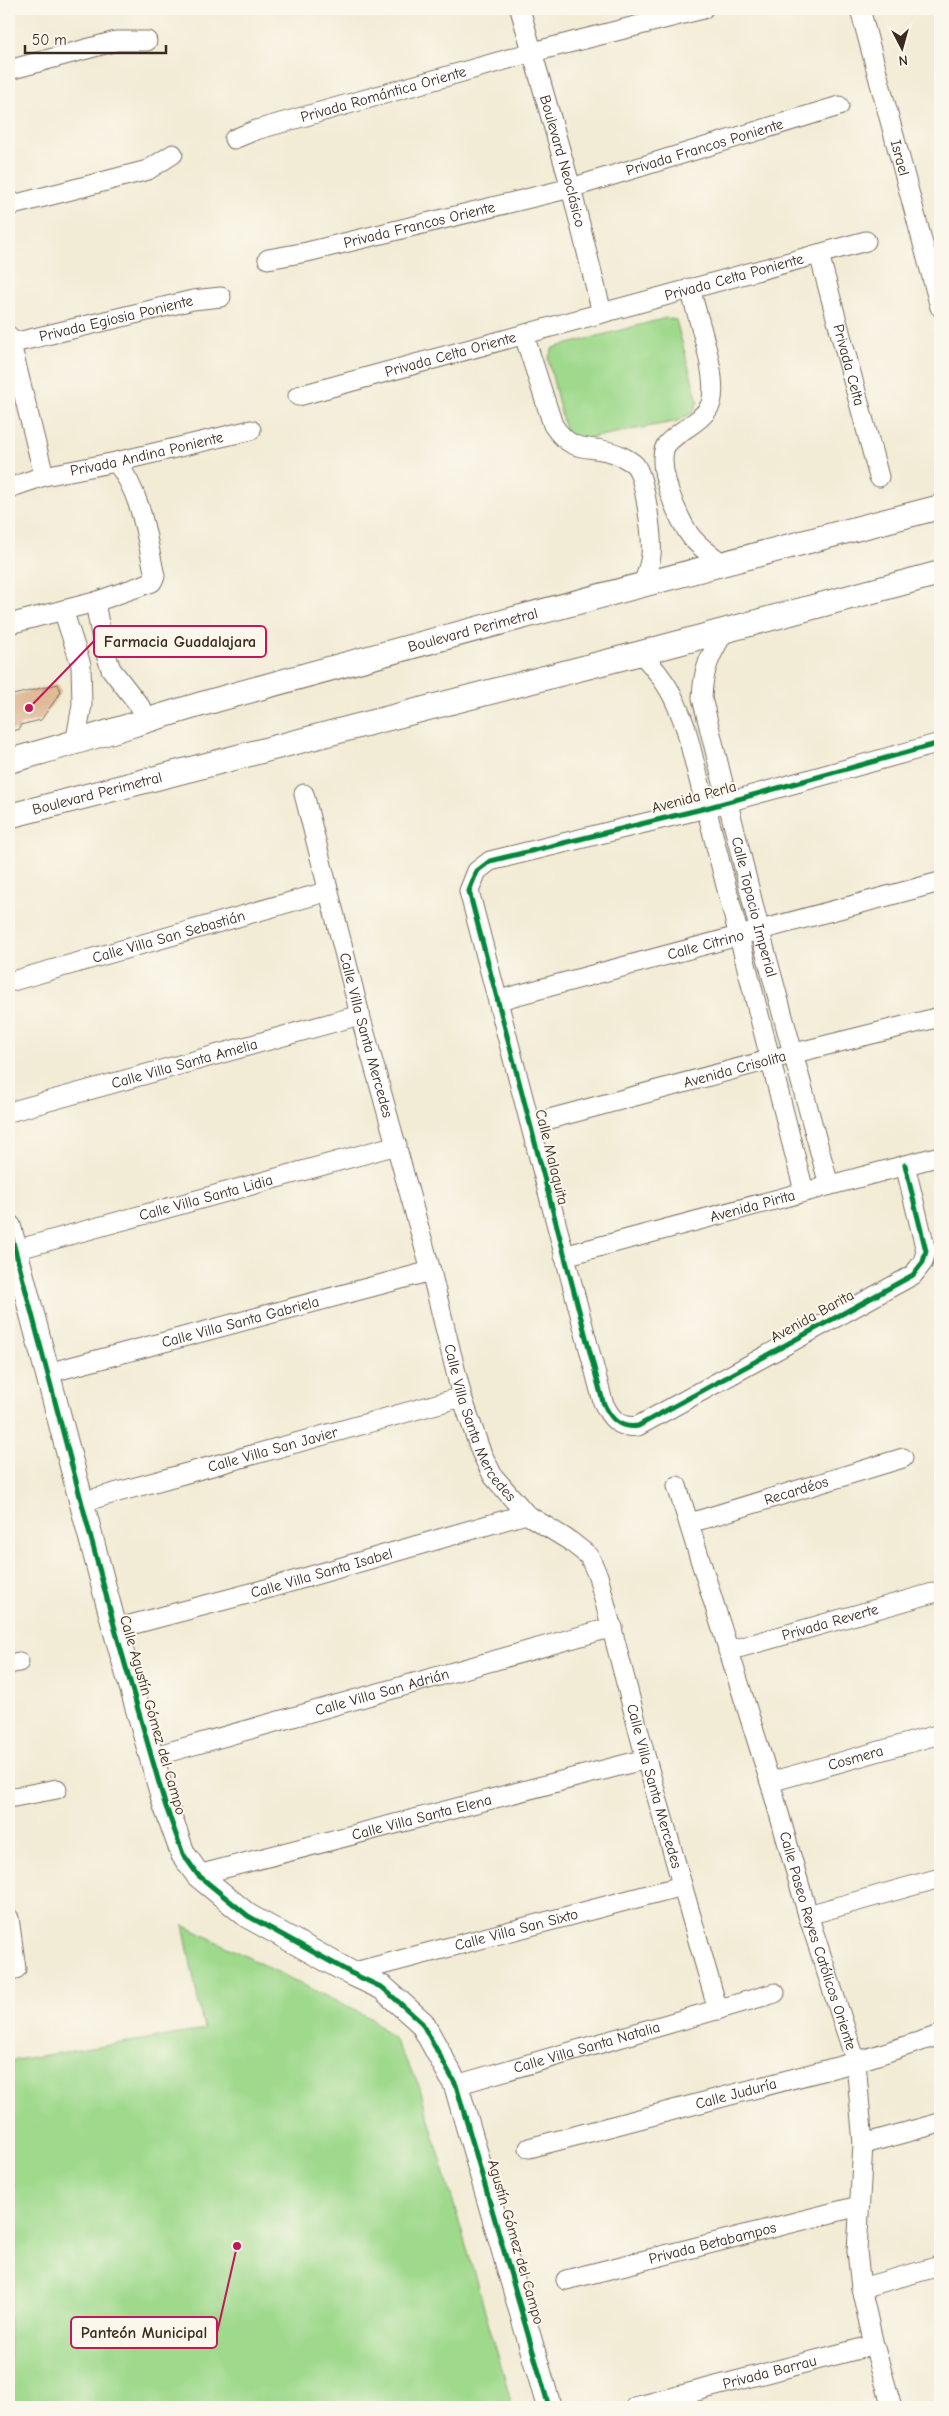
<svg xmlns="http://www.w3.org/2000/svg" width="949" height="2416" font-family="'Comic Neue',sans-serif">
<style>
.green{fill:#9fd98c;stroke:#6d8255}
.building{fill:#dfba97}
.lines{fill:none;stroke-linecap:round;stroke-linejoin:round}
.minor-casing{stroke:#7b6e5e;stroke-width:21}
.tertiary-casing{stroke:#7b6e5e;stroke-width:26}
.minor{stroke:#fff;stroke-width:19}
.tertiary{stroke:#fff;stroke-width:24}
.cycleway-casing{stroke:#fbf7ec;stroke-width:8}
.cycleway{stroke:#00873e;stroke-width:5}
.labels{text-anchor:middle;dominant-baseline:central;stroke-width:4;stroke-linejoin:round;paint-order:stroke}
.street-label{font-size:15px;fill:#3b2a1e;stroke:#fbf7ec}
.leader{fill:none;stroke:#c2185b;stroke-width:2}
.callout-dot{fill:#c2185b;stroke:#fbf7ec;stroke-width:2}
.callout{fill:#fbf7ec;stroke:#c2185b;stroke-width:2}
.callout-label{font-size:16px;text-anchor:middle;font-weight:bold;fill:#3b2a1e}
</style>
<rect width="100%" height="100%" fill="#fbf7ec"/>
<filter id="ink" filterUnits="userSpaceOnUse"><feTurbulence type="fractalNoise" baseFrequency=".02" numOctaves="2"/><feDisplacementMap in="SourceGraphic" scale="10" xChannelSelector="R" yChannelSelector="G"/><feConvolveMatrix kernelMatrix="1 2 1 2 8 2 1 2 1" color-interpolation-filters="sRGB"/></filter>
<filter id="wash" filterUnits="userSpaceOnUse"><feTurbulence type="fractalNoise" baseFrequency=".0096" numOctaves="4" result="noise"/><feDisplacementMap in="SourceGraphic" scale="20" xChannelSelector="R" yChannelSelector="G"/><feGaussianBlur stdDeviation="1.12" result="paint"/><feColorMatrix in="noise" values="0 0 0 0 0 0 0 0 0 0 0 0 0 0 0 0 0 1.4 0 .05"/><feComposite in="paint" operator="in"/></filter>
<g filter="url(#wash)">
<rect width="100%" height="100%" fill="#f2ecd6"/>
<path class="green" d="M 666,318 L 676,320 L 698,402 L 692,413 L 678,421 L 574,441 L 566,434 L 548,359 L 553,348 Z
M 183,1925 L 372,2019 L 394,2039 L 419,2085 L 513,2407 L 9,2407 L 9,2061 L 204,2030 Z"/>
<g id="blocks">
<path class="building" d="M 58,684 L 61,692 L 41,720 L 20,725 L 20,729 L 9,732 L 9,696 Z"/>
</g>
</g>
<g filter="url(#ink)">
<use href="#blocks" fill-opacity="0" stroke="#7b6e5e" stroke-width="1"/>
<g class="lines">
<defs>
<g id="minor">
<path id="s1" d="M 520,9 L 571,188 L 602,313"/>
<path id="s2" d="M 860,9 L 940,307"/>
<path d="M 9,70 L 116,41 L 147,41"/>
<path id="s3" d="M 234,139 L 256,130 L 533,52 L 703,9"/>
<path d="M 9,206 L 148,170 L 173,154"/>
<path id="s4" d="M 819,254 L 879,477"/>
<path id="s5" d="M 268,259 L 307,252 L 571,188 L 839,106"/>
<path d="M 690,288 C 697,317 719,377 711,403 C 706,420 677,431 667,444 C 653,462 679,523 693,539 C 701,548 712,556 722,563"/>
<path d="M 524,335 L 553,425 C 575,458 590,442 619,455 C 623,457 632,462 635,465 C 645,477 653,539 651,555 C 650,565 646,575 643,585"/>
<path d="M 9,336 L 44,476"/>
<path id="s6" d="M 9,344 L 193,300 L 221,297"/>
<path id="s7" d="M 298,396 L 866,241"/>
<path id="s8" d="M 9,488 L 44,476 L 116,462 L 251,430"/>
<path d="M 95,602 L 103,646 L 111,669 L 149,718"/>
<path d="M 63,610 L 81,665 L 82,705 L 75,744"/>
<path d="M 9,624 L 95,602 L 152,582 L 155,576 C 146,536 142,494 116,462"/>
<path id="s9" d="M 725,630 C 710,656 703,668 702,698 L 760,932 L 829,1185"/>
<path d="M 641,653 C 666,681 674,694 686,729 L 804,1191"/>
<path id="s10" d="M 304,794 L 360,1015 L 431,1271 L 462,1397 L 481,1452 L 493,1476 L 526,1514 L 570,1541 L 589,1556 L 598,1576 L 646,1759 L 718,2010"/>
<path id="s11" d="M 9,982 L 329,891"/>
<path id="s12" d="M 499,1000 L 940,882"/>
<path id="s13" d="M 9,1112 L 360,1015"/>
<path id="s14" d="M 531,1124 L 795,1053 L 940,1017"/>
<path d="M 905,1165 L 926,1251 L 923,1262 L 913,1275 L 638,1426 C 619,1429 610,1418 603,1402 L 469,891 L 477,871 L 490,861 L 706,808 L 940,743"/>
<path id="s15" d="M 15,1250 L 397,1145"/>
<path id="s16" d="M 564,1256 L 940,1156"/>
<path id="s17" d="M 48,1373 L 431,1271"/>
<path id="s18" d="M 677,1486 L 770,1782 L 808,1915 L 856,2062 L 863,2144 L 857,2251 L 861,2288 L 874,2345 L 892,2407"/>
<path id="s19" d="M 82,1502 L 462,1397"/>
<path id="s20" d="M 690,1523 L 903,1458"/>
<path id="s21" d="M 115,1629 L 266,1589 L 526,1514"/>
<path id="s22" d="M 728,1651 L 933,1593"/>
<path d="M 9,1664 L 19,1662"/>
<path id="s23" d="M 151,1757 L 613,1627"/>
<path id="s24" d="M 770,1782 L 940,1734"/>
<path d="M 9,1798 L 57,1789"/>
<path id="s25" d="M 198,1875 L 646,1759"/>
<path d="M 808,1915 L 940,1878"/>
<path d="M 9,1918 L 16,1969"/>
<path id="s26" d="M 351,1973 L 682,1886"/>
<path id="s27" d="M 456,2085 L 775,1993"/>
<path d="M 863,2144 L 940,2123"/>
<path id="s28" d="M 529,2148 L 856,2062 L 940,2035"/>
<path id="s29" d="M 566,2280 L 859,2206"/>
<path d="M 861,2288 L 940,2266"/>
<path id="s30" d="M 635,2407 L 874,2345"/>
</g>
<g id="tertiary">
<path id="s31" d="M 9,761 C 81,742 151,718 223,698 C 461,632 701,569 940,507"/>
<path id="s32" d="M 9,816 L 641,653 L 940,573"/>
<path d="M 9,1227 L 115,1629 L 165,1804 L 183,1854 L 198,1875 L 248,1916 L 351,1973 L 383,1988 L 422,2023 L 456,2085 L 549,2407"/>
</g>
</defs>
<use href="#minor" class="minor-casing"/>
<use href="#tertiary" class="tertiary-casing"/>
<use href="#minor" class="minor"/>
<use href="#tertiary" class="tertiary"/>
<defs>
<path id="cycleway" d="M 905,1165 L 926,1251 L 923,1262 L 913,1275 L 638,1426 C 619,1429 610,1418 603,1402 L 469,891 L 477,871 L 490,861 L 706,808 L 940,743
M 9,1227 L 115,1629 L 165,1804 L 183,1854 L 198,1875 L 248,1916 L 351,1973 L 383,1988 L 422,2023 L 456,2085 L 549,2407"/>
</defs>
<use href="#cycleway" class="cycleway-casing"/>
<use href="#cycleway" class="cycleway"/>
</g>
</g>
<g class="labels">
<g class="street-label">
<text stroke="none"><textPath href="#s3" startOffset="156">Privada Romántica Oriente</textPath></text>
<text stroke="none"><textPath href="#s5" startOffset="451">Privada Francos Poniente</textPath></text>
<text stroke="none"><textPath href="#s2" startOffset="154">Israel</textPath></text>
<text stroke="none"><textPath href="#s1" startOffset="158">Boulevard Neoclásico</textPath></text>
<text stroke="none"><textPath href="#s5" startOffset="155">Privada Francos Oriente</textPath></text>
<text stroke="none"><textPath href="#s7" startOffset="452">Privada Celta Poniente</textPath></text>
<text stroke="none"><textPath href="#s6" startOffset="110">Privada Egiosia Poniente</textPath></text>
<text stroke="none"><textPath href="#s7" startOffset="158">Privada Celta Oriente</textPath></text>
<text stroke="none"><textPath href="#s4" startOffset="115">Privada Celta</textPath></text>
<text stroke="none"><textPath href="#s8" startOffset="142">Privada Andina Poniente</textPath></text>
<text stroke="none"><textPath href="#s31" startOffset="482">Boulevard Perimetral</textPath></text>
<text stroke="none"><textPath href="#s32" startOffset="91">Boulevard Perimetral</textPath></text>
<text transform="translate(694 797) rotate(-15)">Avenida Perla</text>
<text stroke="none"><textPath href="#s9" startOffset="288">Calle Topacio Imperial</textPath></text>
<text stroke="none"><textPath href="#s11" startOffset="166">Calle Villa San Sebastián</textPath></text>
<text stroke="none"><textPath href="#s12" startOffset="214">Calle Citrino</textPath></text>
<text stroke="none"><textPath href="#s10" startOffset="249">Calle Villa Santa Mercedes</textPath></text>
<text stroke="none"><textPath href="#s13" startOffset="182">Calle Villa Santa Amelia</textPath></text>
<text stroke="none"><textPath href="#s14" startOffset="211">Avenida Crisolita</textPath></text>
<text transform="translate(552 1157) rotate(76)">Calle Malaquita</text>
<text stroke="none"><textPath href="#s15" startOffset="198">Calle Villa Santa Lidia</textPath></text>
<text stroke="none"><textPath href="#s16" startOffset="195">Avenida Pirita</textPath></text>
<text transform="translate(812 1316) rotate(-29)">Avenida Barita</text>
<text stroke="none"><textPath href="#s17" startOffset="199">Calle Villa Santa Gabriela</textPath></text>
<text stroke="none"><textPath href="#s10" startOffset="654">Calle Villa Santa Mercedes</textPath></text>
<text stroke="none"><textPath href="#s19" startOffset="198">Calle Villa San Javier</textPath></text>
<text stroke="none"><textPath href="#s20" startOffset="111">Recardéos</textPath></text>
<text stroke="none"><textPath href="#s21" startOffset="214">Calle Villa Santa Isabel</textPath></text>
<text stroke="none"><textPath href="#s22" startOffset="106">Privada Reverte</textPath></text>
<text stroke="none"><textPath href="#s23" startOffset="240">Calle Villa San Adrián</textPath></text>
<text transform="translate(153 1715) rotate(74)">Calle Agustín Gómez del Campo</text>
<text stroke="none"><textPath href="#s24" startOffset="89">Cosmera</textPath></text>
<text stroke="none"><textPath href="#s10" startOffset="1074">Calle Villa Santa Mercedes</textPath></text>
<text stroke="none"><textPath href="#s25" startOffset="231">Calle Villa Santa Elena</textPath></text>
<text stroke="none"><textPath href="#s26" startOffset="171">Calle Villa San Sixto</textPath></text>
<text stroke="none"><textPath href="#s18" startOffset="476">Calle Paseo Reyes Católicos Oriente</textPath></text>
<text stroke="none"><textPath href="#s27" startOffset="136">Calle Villa Santa Natalia</textPath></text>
<text stroke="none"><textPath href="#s28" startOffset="214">Calle Juduría</textPath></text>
<text transform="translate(516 2242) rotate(74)">Agustín Gómez del Campo</text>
<text stroke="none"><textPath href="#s29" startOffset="151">Privada Betabampos</textPath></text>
<text stroke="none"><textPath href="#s30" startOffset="139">Privada Barrau</textPath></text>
</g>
</g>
<path class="leader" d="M29 708L94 641M237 2246L217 2333"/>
<g class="callout-dot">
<circle cx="29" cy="708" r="5"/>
<circle cx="237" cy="2246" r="5"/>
</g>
<g class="callout">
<rect x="94" y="626" width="172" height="31" rx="5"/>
<rect x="71" y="2317" width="146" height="31" rx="5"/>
</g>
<g class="callout-label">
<text x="180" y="647">Farmacia Guadalajara</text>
<text x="144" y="2338">Panteón Municipal</text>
</g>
<rect width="949" height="2416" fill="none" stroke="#fbf7ec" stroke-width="30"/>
<g transform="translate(902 48) rotate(174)" stroke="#fbf7ec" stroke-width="4" paint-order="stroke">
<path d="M0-4L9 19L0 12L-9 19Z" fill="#3b2a1e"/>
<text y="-8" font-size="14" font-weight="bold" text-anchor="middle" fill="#3b2a1e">N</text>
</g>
<path d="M25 45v8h141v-8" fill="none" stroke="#3b2a1e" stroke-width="2.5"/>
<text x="32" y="45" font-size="15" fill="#3b2a1e" stroke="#fbf7ec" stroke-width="4" paint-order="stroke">50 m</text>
</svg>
